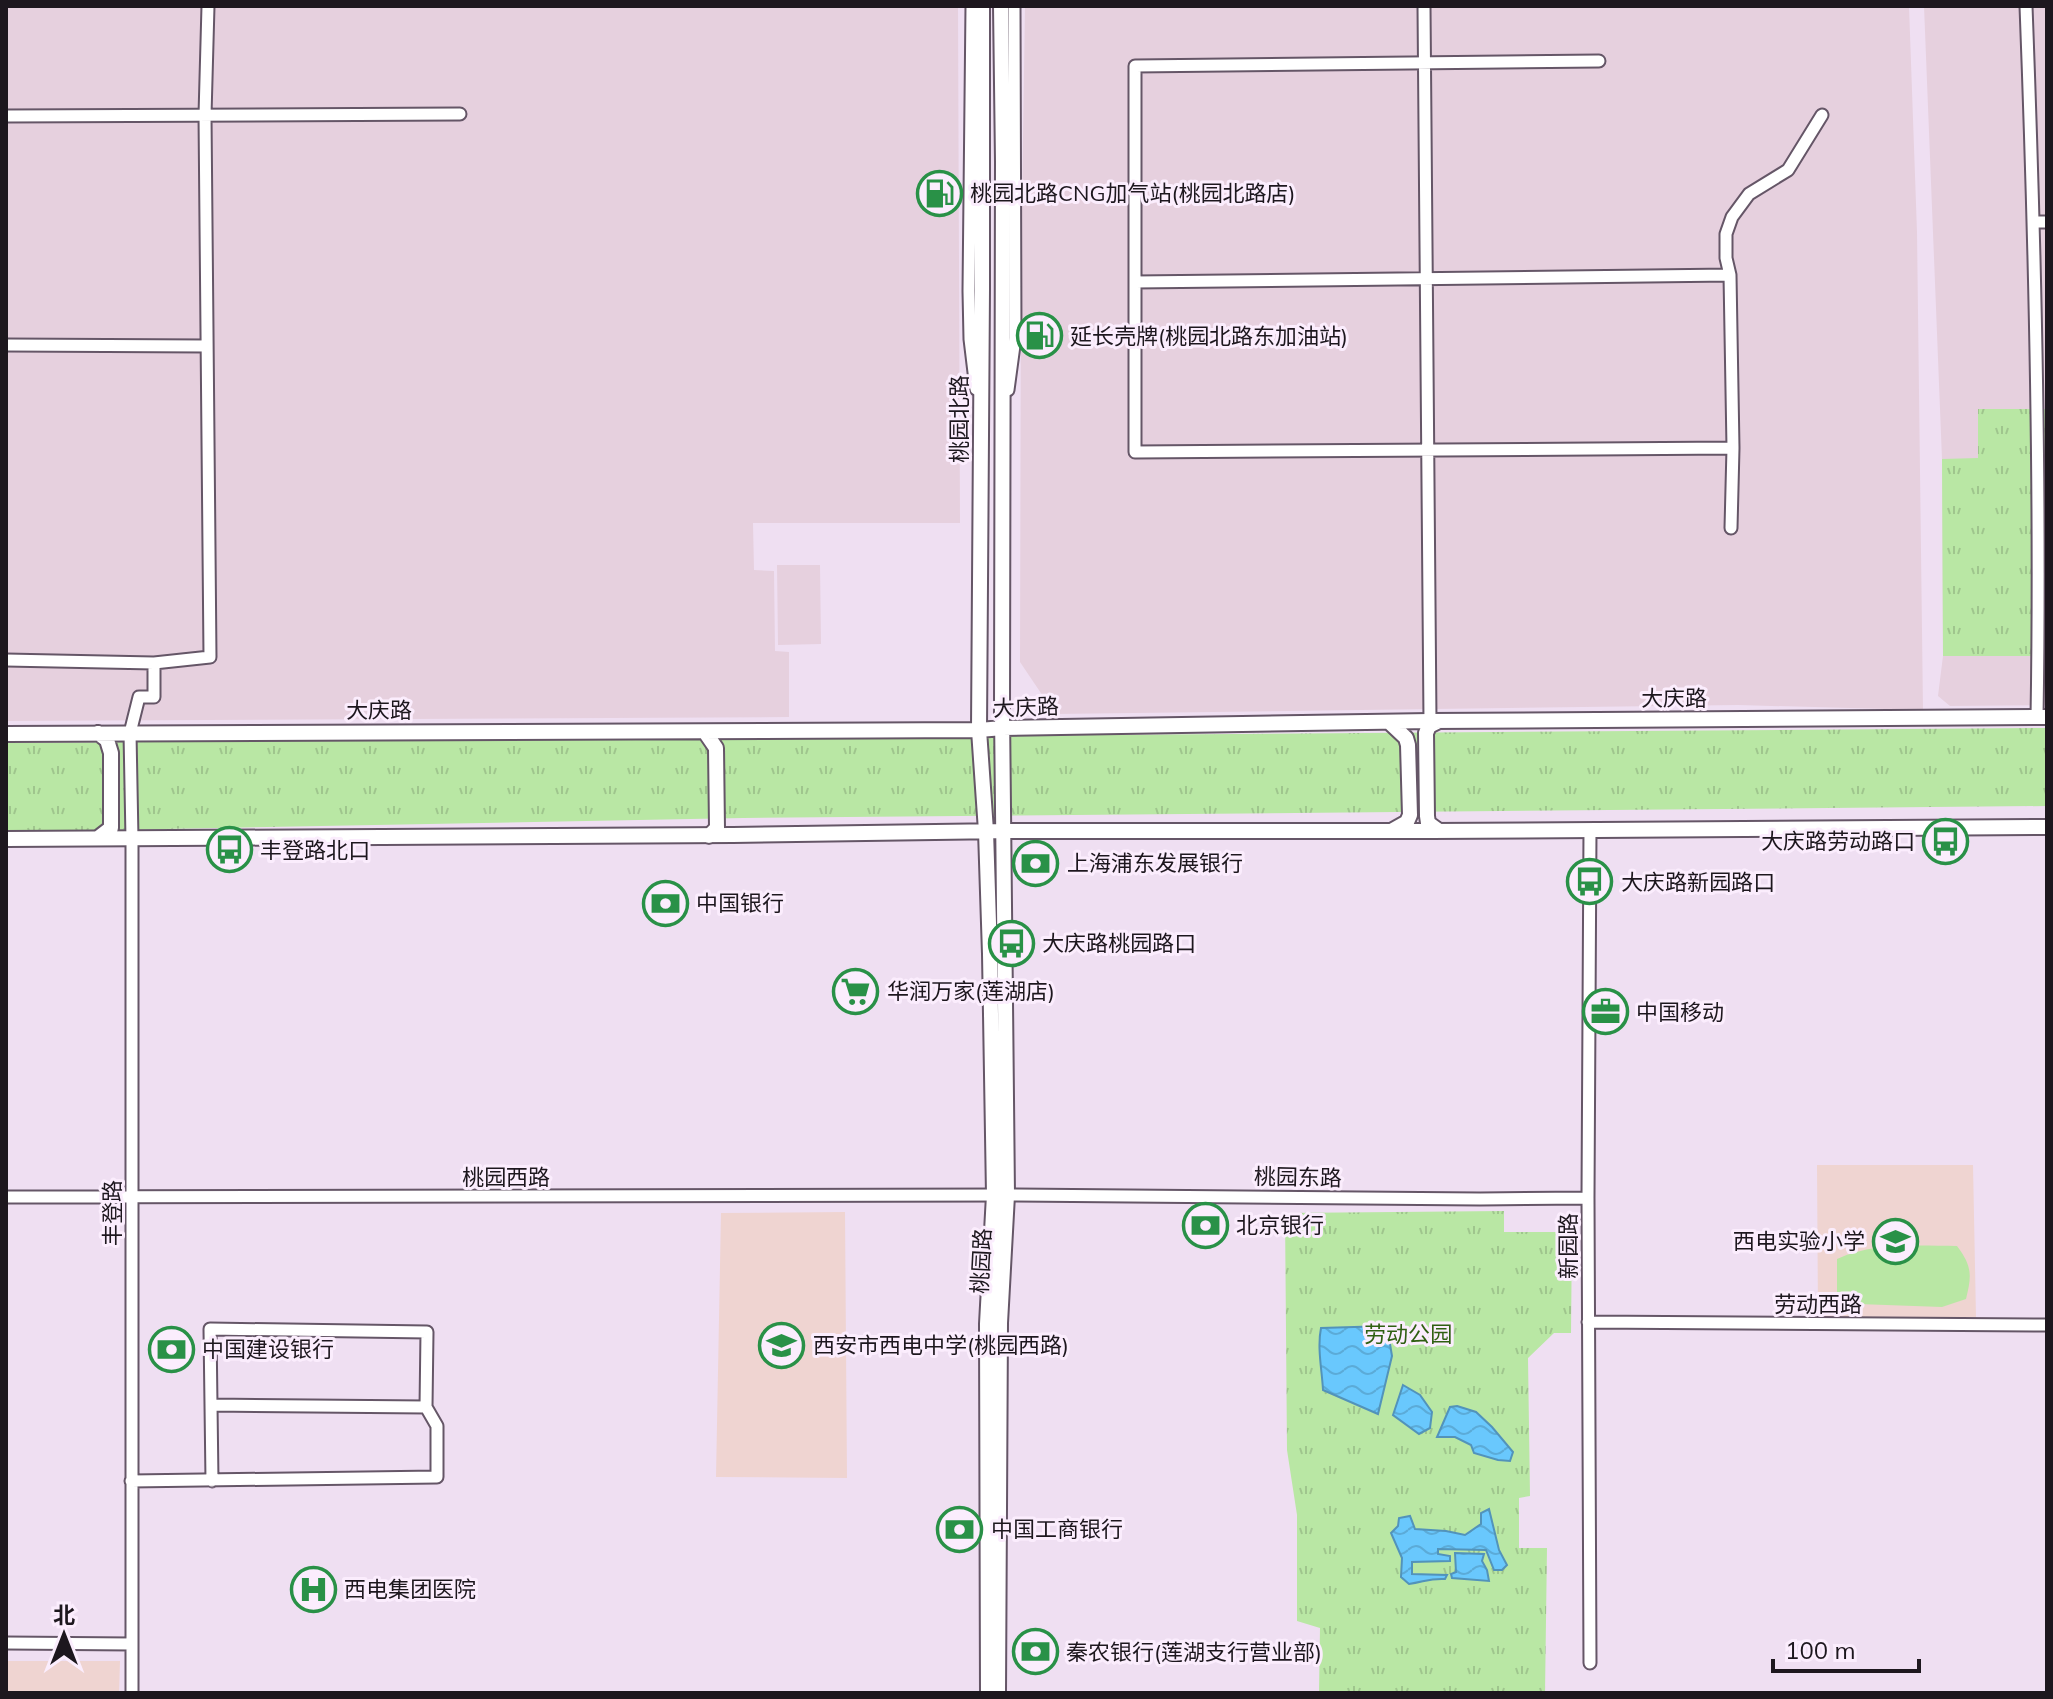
<svg xmlns="http://www.w3.org/2000/svg" width="2053" height="1699" font-family="Mulish,'Noto Sans SC',sans-serif">
<style>
.industrial{fill:#e6d0de}
.education{fill:#efd4d1}
.grass{fill:url(#grass-tufts)}
.garden{fill:#b9e7a4}
.water{fill:url(#water-waves);stroke:#5293ba;stroke-width:2}
.lines{fill:none;stroke-linecap:round;stroke-linejoin:round}
.minor-casing{stroke:#655667;stroke-width:15}
.major-casing{stroke:#655667;stroke-width:18}
.minor{stroke:#fff;stroke-width:11}
.major{stroke:#fff;stroke-width:14}
.labels{text-anchor:middle;dominant-baseline:central;stroke-width:6;stroke-linejoin:round;paint-order:stroke}
.poi-label{font-size:22px;fill:#1d171e;stroke:#fbedfd;text-anchor:start}
.street-label{font-size:22px;fill:#1d171e;stroke:#fbedfd}
.park-label{font-size:22px;fill:#2f5f11;stroke:#fbedfd}
</style>
<defs>
<pattern id="grass-tufts" width="24" height="20" patternUnits="userSpaceOnUse" patternTransform="scale(2)"><rect width="24" height="20" fill="#b9e7a4"/><path d="M3 7l-1-3M5 7V3M7 7l1-3M15 17l-1-3M17 17v-4M19 17l1-3" fill="none" stroke="#9fc58d"/></pattern>
<pattern id="water-waves" width="16" height="10" patternUnits="userSpaceOnUse" patternTransform="scale(2)"><rect width="16" height="10" fill="#69c8fd"/><path d="M0 5q4-4 8 0t8 0" fill="none" stroke="#5babd8"/></pattern>
</defs>
<rect width="100%" height="100%" fill="#efdff2"/>
<path class="industrial" d="M 6,6 L 958,6 L 960,523 L 753,523 L 754,570 L 774,571 L 775,651 L 789,652 L 789,717 L 6,721 Z
M 1025,6 L 1909,6 L 1917,232 L 1923,710 L 1738,705 L 1055,714 L 1020,662 L 1021,271 Z
M 1924,6 L 2047,6 L 2047,705 L 1950,706 L 1938,696 L 1943,656 L 1942,459 Z
M 777,565 L 820,565 L 821,644 L 778,645 Z"/>
<path class="education" d="M 1817,1165 L 1973,1165 L 1976,1317 L 1818,1317 Z
M 845,1212 L 847,1478 L 716,1477 L 721,1213 Z
M 6,1661 L 120,1661 L 119,1693 L 6,1693 Z"/>
<path class="grass" d="M 1978,409 L 2047,409 L 2047,557 L 2041,557 L 2042,611 L 2047,611 L 2047,656 L 1943,656 L 1942,459 L 1978,458 Z
M 2047,728 L 2047,806 L 743,818 L 6,832 L 6,743 Z
M 1504,1211 L 1504,1232 L 1572,1232 L 1571,1333 L 1554,1333 L 1528,1358 L 1530,1496 L 1519,1498 L 1519,1548 L 1547,1548 L 1545,1693 L 1319,1693 L 1320,1628 L 1297,1621 L 1297,1515 L 1287,1450 L 1285,1213 Z"/>
<path class="garden" d="M 1957,1246 C 1972,1266 1972,1275 1966,1299 L 1942,1307 L 1858,1304 L 1837,1295 L 1837,1259 C 1874,1242 1918,1246 1957,1246 Z"/>
<path class="water" d="M 1387,1326 L 1392,1356 L 1378,1414 L 1323,1390 C 1322,1370 1317,1348 1321,1328 Z
M 1403,1385 L 1420,1395 L 1432,1412 L 1430,1428 L 1419,1434 L 1393,1415 Z
M 1457,1406 L 1476,1412 L 1492,1427 L 1513,1452 L 1510,1461 L 1498,1460 L 1474,1453 L 1471,1445 L 1455,1437 L 1437,1437 L 1450,1407 Z
M 1489,1509 L 1499,1550 L 1507,1565 L 1502,1570 L 1494,1570 L 1486,1550 L 1438,1549 L 1438,1554 L 1450,1556 L 1450,1561 L 1412,1562 L 1412,1574 L 1447,1575 L 1445,1579 C 1430,1578 1424,1582 1409,1584 L 1401,1577 L 1402,1558 L 1391,1533 L 1398,1526 L 1399,1518 L 1410,1516 L 1415,1529 L 1446,1531 L 1465,1535 L 1481,1524 L 1481,1513 Z
M 1455,1553 L 1484,1554 L 1482,1561 L 1487,1570 L 1489,1581 L 1452,1578 L 1451,1574 L 1456,1572 Z"/>
<g class="lines">
<defs>
<path id="minor" d="M 972,6 L 969,291 L 970,339 L 976,389
M 1424,6 L 1430,721
M 2026,6 C 2035,243 2041,480 2037,718
M 1599,61 L 1135,66 L 1135,452 L 1733,448
M 6,116 L 460,114
M 2034,222 L 2047,222
M 1135,282 L 1730,275
M 6,345 L 207,346
M 1008,390 L 1015,338 L 1014,6
M 1731,528 L 1733,448 L 1730,275 L 1726,258 L 1726,234 L 1732,217 L 1749,194 L 1788,170 L 1822,115
M 6,660 L 154,663 L 210,657 L 205,115 L 208,6
M 6,1197 L 1007,1195 L 1480,1199 L 1588,1198
M 1588,1322 L 2047,1325
M 211,1405 L 212,1481
M 131,1481 L 437,1477 L 437,1426 L 426,1407 L 427,1332 L 210,1329 L 211,1405 L 426,1407
M 6,1643 L 132,1644
M 1590,1663 L 1588,1198 L 1590,830
M 132,1693 L 132,839 L 130,733 L 139,697 L 154,697 L 154,663"/>
<path id="major" d="M 982,6 L 982,289 L 979,730 L 986,831 L 990,954 L 994,1195 L 987,1324 L 988,1693
M 1439,721 L 1429,726 L 1426,733 L 1427,816 L 1428,823 L 1439,831
M 1389,722 L 1406,738 L 1408,745 L 1410,815 L 1407,822 L 1391,831
M 705,732 L 716,748 L 717,828 L 709,836
M 6,734 L 979,730 L 1003,728 L 1430,721 L 2047,717
M 98,838 L 111,828 L 111,753 L 107,740 L 98,733
M 6,839 L 733,835 L 1004,831 L 1431,831 L 2047,827
M 998,1693 L 1000,1323 L 1007,1195 L 1002,712 L 1003,162 L 1001,6"/>
</defs>
<use href="#minor" class="minor-casing"/>
<use href="#major" class="major-casing"/>
<use href="#minor" class="minor"/>
<use href="#major" class="major"/>
</g>
<defs>
<symbol id="fuel-ring" viewBox="-11 -11 22 22"><circle r="9.5" fill="#fbedfd" stroke="#299147" stroke-width="1.5"/><path d="M-5.5-6h7V0h2V4h1.3V-2.5L3-4.5l.8-.8L6-3V5H2.5V1h-1V6h-7ZM-4.2-4.7v3.2H.2V-4.7Z" fill="#299147"/></symbol>
<symbol id="bus-ring" viewBox="-11 -11 22 22"><circle r="9.5" fill="#fbedfd" stroke="#299147" stroke-width="1.5"/><path d="M-5-6H5V4H4V6H2V4H-2V6H-4V4H-5ZM-3.5-4V0h7V-4ZM-3.5 1.2v1.5H-2V1.2ZM2 1.2v1.5H3.5V1.2Z" fill="#299147"/></symbol>
<symbol id="bank-ring" viewBox="-11 -11 22 22"><circle r="9.5" fill="#fbedfd" stroke="#299147" stroke-width="1.5"/><path d="M-6-4H6V4H-6ZM0-2.3a2.3 2.3 0 1 0 0 4.6a2.3 2.3 0 1 0 0-4.6Z" fill="#299147"/></symbol>
<symbol id="supermarket-ring" viewBox="-11 -11 22 22"><circle r="9.5" fill="#fbedfd" stroke="#299147" stroke-width="1.5"/><path d="M-6-5.5h2.5l.6 2H6L4.5 2H-2.5L-4.4-4H-6ZM-1.5 3.2a1.3 1.3 0 1 0 .1 0ZM3 3.2a1.3 1.3 0 1 0 .1 0Z" fill="#299147"/></symbol>
<symbol id="office-ring" viewBox="-11 -11 22 22"><circle r="9.5" fill="#fbedfd" stroke="#299147" stroke-width="1.5"/><path d="M-6-3h4V-5.5h4V-3h4V5H-6ZM-1-4.5V-3h2v-1.5ZM-6 0V1H6V0Z" fill="#299147"/></symbol>
<symbol id="school-ring" viewBox="-11 -11 22 22"><circle r="9.5" fill="#fbedfd" stroke="#299147" stroke-width="1.5"/><path d="M0-5L7-2L0 1L-7-2ZM-4 1L0 2.5L4 1V4Q0 6-4 4Z" fill="#299147"/></symbol>
<symbol id="hospital-ring" viewBox="-11 -11 22 22"><circle r="9.5" fill="#fbedfd" stroke="#299147" stroke-width="1.5"/><path d="M-5-5h3v3.5h4V-5h3V5h-3V1.5h-4V5h-3Z" fill="#299147"/></symbol>
</defs>
<g fill-rule="evenodd">
<use href="#fuel-ring" x="914" y="168" width="51" height="51"/>
<use href="#fuel-ring" x="1014" y="310" width="51" height="51"/>
<use href="#bus-ring" x="1920" y="816" width="51" height="51"/>
<use href="#bus-ring" x="204" y="824" width="51" height="51"/>
<use href="#bank-ring" x="1010" y="838" width="51" height="51"/>
<use href="#bus-ring" x="1564" y="856" width="51" height="51"/>
<use href="#bank-ring" x="640" y="878" width="51" height="51"/>
<use href="#bus-ring" x="986" y="918" width="51" height="51"/>
<use href="#supermarket-ring" x="830" y="966" width="51" height="51"/>
<use href="#office-ring" x="1580" y="986" width="51" height="51"/>
<use href="#bank-ring" x="1180" y="1200" width="51" height="51"/>
<use href="#school-ring" x="1870" y="1216" width="51" height="51"/>
<use href="#school-ring" x="756" y="1320" width="51" height="51"/>
<use href="#bank-ring" x="146" y="1324" width="51" height="51"/>
<use href="#bank-ring" x="934" y="1504" width="51" height="51"/>
<use href="#hospital-ring" x="288" y="1564" width="51" height="51"/>
<use href="#bank-ring" x="1010" y="1626" width="51" height="51"/>
</g>
<g class="labels">
<g class="poi-label">
<text x="970" y="193">桃园北路CNG加气站(桃园北路店)</text>
<text x="1070" y="336">延长壳牌(桃园北路东加油站)</text>
<text x="1915" y="841" text-anchor="end">大庆路劳动路口</text>
<text x="260" y="850">丰登路北口</text>
<text x="1067" y="863">上海浦东发展银行</text>
<text x="1621" y="882">大庆路新园路口</text>
<text x="696" y="903">中国银行</text>
<text x="1042" y="943">大庆路桃园路口</text>
<text x="887" y="991">华润万家(莲湖店)</text>
<text x="1636" y="1012">中国移动</text>
<text x="1236" y="1225">北京银行</text>
<text x="1865" y="1241" text-anchor="end">西电实验小学</text>
<text x="813" y="1345">西安市西电中学(桃园西路)</text>
<text x="202" y="1349">中国建设银行</text>
<text x="991" y="1529">中国工商银行</text>
<text x="344" y="1589">西电集团医院</text>
<text x="1066" y="1652">秦农银行(莲湖支行营业部)</text>
</g>
<g class="street-label">
<text transform="translate(959 419) rotate(-90)">桃园北路</text>
<text x="1674" y="698">大庆路</text>
<text transform="translate(1026 707) rotate(-2)">大庆路</text>
<text x="379" y="710">大庆路</text>
<text x="506" y="1177">桃园西路</text>
<text transform="translate(1298 1177) rotate(1)">桃园东路</text>
<text transform="translate(112 1213) rotate(-90)">丰登路</text>
<text transform="translate(1568 1246) rotate(-90)">新园路</text>
<text transform="translate(981 1261) rotate(-87)">桃园路</text>
<text x="1818" y="1304">劳动西路</text>
</g>
<g class="park-label">
<text x="1408" y="1334">劳动公园</text>
</g>
</g>
<rect width="2053" height="1699" fill="none" stroke="#1d171e" stroke-width="16"/>
<g transform="translate(64 1635)" stroke="#fbedfd" stroke-width="6" paint-order="stroke">
<path d="M0-6L14 30L0 20L-14 30Z" fill="#1d171e"/>
<text y="-12" font-size="22" font-weight="bold" text-anchor="middle" fill="#1d171e">北</text>
</g>
<path d="M1773 1659v12h146v-12" fill="none" stroke="#1d171e" stroke-width="4"/>
<text x="1785" y="1659" font-size="24" fill="#1d171e" stroke="#fbedfd" stroke-width="6" paint-order="stroke">100 m</text>
</svg>
